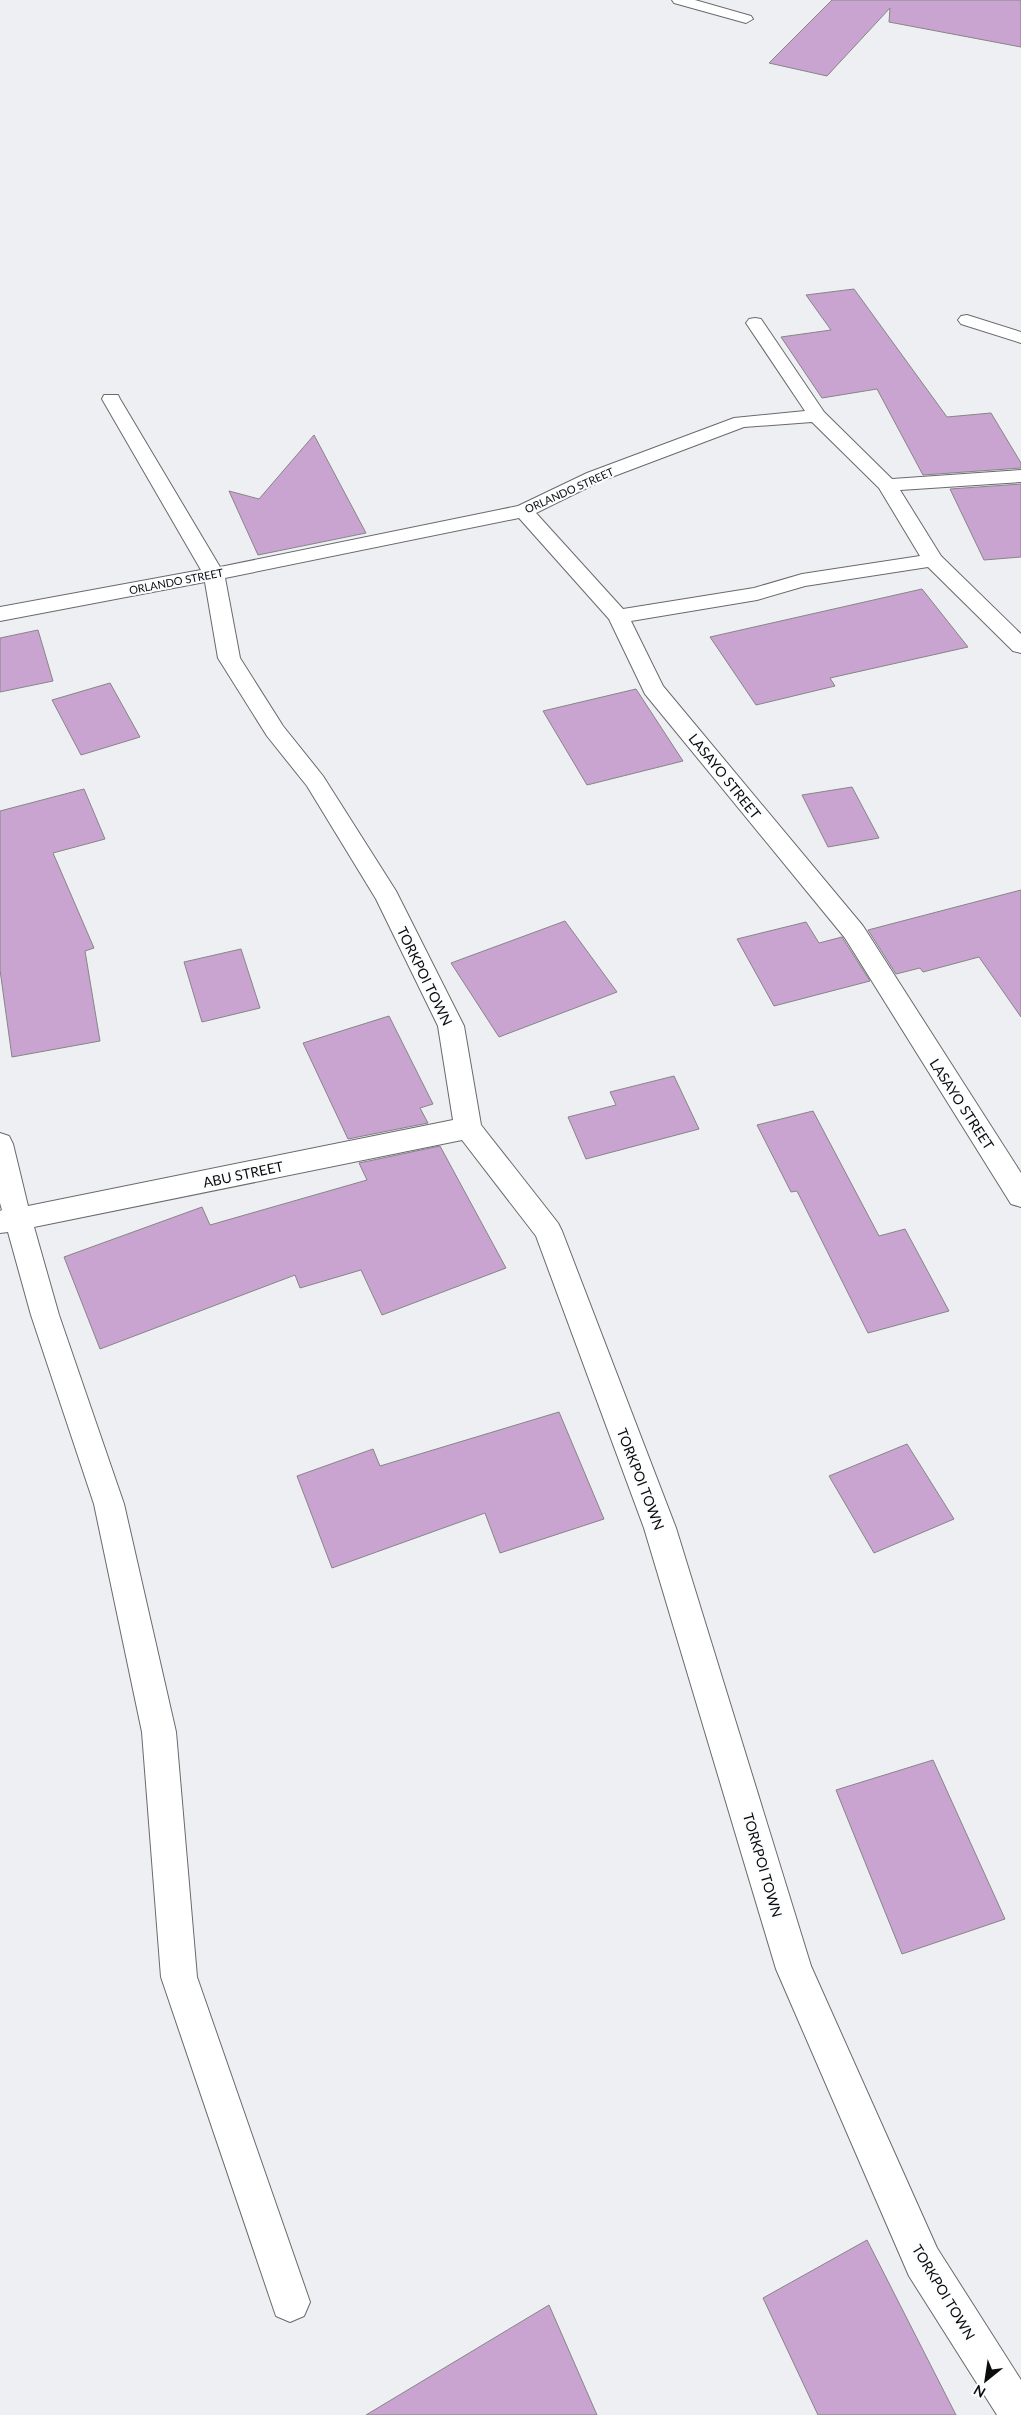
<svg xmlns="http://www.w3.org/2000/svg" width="1021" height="2415" font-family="Lato,sans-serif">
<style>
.building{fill:#c9a4d1;stroke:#878587}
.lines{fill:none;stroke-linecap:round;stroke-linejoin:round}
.minor-casing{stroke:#696a6d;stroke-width:2}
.minor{fill:#fff;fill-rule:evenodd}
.labels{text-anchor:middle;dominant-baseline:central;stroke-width:4;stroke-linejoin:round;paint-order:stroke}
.far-street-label{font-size:11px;fill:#0b0c0c;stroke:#fcfdff}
.street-label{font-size:14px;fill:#0b0c0c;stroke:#fcfdff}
</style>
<rect width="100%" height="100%" fill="#eeeff2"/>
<path class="building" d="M 832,0 L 1021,0 L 1021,47 L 889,22 L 890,8 L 827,76 L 769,63 Z
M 854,289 L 947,417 L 991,413 L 1021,463 L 1021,468 L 923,475 L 877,389 L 822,398 L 781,337 L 831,330 L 806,295 Z
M 314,435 L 366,533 L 258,555 L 229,491 L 259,499 Z
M 1021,484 L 1021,557 L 984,560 L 950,489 Z
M 922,589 L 968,647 L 830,678 L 835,686 L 756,705 L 710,637 Z
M 38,630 L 53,681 L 0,692 L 0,638 Z
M 110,683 L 140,737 L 81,755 L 52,700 Z
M 636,689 L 683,761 L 587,785 L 543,711 Z
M 852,787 L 879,838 L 828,847 L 802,795 Z
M 84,789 L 105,839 L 53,853 L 94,948 L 85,951 L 100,1041 L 12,1057 L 0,970 L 0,811 Z
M 1021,890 L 1021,1017 L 979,957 L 923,972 L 920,968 L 896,974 L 868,930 Z
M 565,921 L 617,992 L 499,1037 L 451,963 Z
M 806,922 L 819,943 L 842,937 L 870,981 L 774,1006 L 737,939 Z
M 241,949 L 260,1008 L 202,1022 L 184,962 Z
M 389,1016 L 433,1104 L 420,1108 L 428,1123 L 348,1139 L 303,1043 Z
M 674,1076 L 699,1129 L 586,1159 L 568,1117 L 616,1105 L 610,1092 Z
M 813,1111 L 879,1236 L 905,1229 L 949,1311 L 868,1333 L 797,1191 L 791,1192 L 757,1125 Z
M 440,1146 L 506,1268 L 382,1315 L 361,1270 L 300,1288 L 295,1275 L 100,1349 L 64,1257 L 202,1207 L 210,1225 L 367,1180 L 359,1163 Z
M 559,1412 L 604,1519 L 500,1553 L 485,1513 L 332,1568 L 297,1476 L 373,1449 L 380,1466 Z
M 907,1444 L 954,1519 L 874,1553 L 829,1476 Z
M 933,1760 L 1005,1919 L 902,1954 L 836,1790 Z
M 867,2240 L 956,2415 L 818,2415 L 763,2298 Z
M 549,2305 L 597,2415 L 366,2415 Z"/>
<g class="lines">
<defs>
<path id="minor" d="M 672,0 L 695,0 L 751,16 L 753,19 L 746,23 L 674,3 Z
M 967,315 L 1021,332 L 1021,343 L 961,324 L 958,320 L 961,316 Z
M 755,318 L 761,319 L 824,412 L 892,479 L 1021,470 L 1021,482 L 900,490 L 941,556 L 1021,634 L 1021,653 L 1013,651 L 928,567 L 805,586 L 757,600 L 631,621 L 663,686 L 863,926 L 1021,1173 L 1021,1207 L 1011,1204 L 845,938 L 645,694 L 609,619 L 519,518 L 225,578 L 240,658 L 283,726 L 323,776 L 396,891 L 464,1026 L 481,1125 L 558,1223 L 562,1231 L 676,1528 L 811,1966 L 937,2248 L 1021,2380 L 1021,2415 L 997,2415 L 909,2276 L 776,1969 L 644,1528 L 536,1236 L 462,1140 L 34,1227 L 59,1315 L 124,1504 L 176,1732 L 197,1977 L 310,2302 L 304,2316 L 290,2322 L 276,2316 L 161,1977 L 142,1732 L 94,1504 L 31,1315 L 8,1232 L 0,1233 L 0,1211 L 2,1210 L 0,1203 L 0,1133 L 9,1136 L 13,1144 L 28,1206 L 453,1120 L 438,1026 L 376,899 L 307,786 L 267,736 L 218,658 L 205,582 L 0,621 L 0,607 L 201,570 L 102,399 L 104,395 L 118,395 L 120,399 L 220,567 L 518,506 L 587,473 L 734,418 L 805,411 L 746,323 L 749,319 ZM 812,422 L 879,488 L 920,556 L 802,574 L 754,588 L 623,609 L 536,513 L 601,481 L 744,427 Z"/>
</defs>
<use href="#minor" class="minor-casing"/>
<use href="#minor" class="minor"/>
</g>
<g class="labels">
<g class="far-street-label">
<text transform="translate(569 490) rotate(-24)">ORLANDO STREET</text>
<text transform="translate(176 581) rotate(-11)">ORLANDO STREET</text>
</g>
<g class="street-label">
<text transform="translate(725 776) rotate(51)">LASAYO STREET</text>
<text transform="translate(425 976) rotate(64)">TORKPOI TOWN</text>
<text transform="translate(962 1104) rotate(57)">LASAYO STREET</text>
<text transform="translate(243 1174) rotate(-12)">ABU STREET</text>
<text transform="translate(641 1479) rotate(69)">TORKPOI TOWN</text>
<text transform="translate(763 1865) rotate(74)">TORKPOI TOWN</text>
<text transform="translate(944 2292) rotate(59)">TORKPOI TOWN</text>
</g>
</g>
<g transform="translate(986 2380) rotate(210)" stroke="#fcfdff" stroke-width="4" paint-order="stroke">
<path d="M0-4L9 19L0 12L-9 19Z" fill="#0b0c0c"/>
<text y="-8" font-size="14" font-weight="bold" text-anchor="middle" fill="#0b0c0c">N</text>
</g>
</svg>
